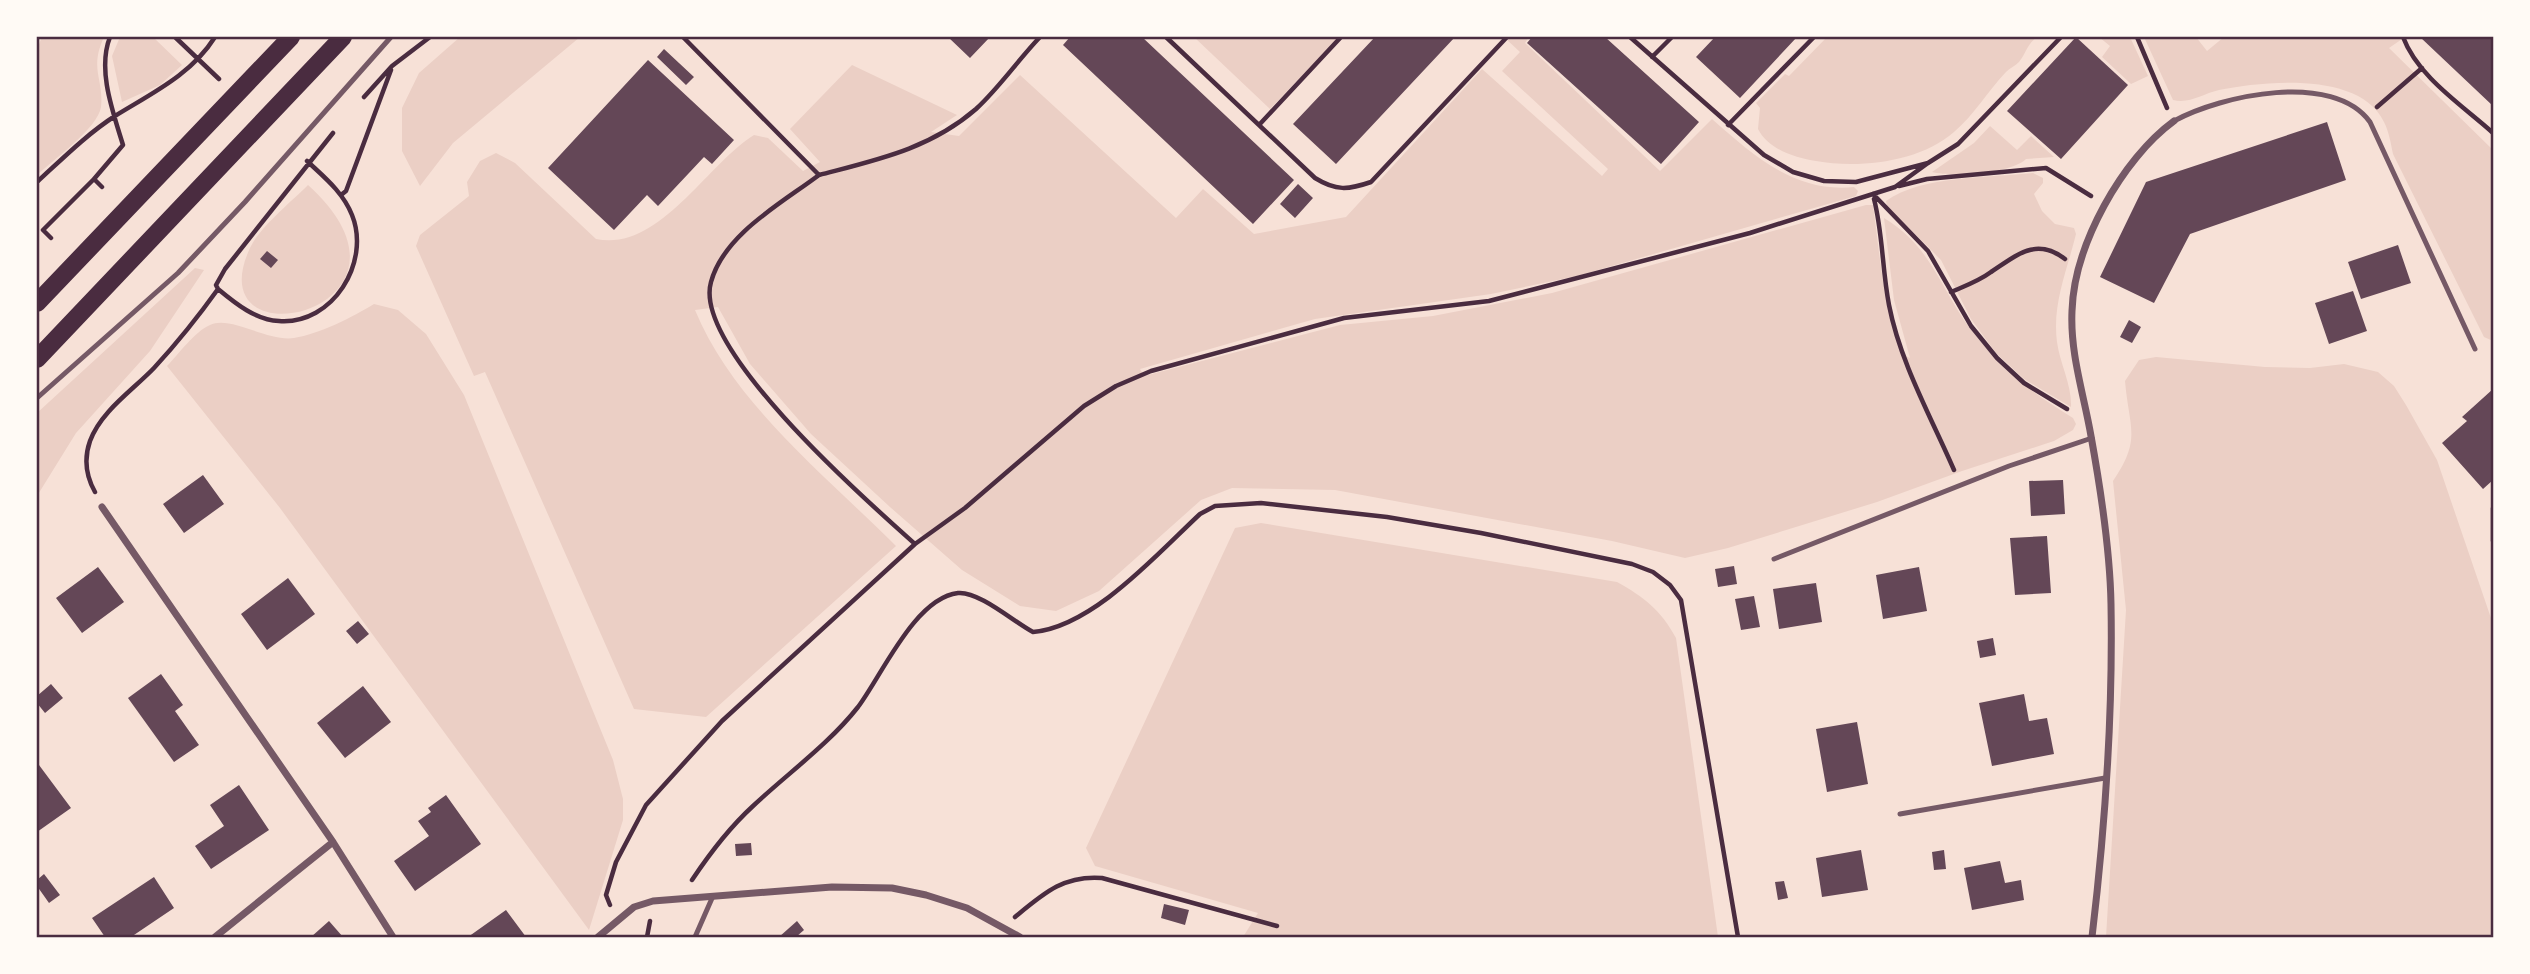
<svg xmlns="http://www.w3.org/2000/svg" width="2530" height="974" font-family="Overpass,sans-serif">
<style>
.green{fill:#ebcfc5}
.building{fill:#644757}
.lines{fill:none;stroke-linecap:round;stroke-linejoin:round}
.path{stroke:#4a2c40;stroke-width:4.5}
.service{stroke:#755966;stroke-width:5}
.minor{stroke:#755966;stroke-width:7}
.primary{stroke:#4a2c40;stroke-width:18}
.neatline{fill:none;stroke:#4a2c40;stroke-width:2.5}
</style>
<rect width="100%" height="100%" fill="#f7e1d7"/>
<path class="green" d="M 42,37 L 104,37 C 89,69 104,79 101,107 C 98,128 53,160 37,175 L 37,49 Z
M 120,37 L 153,37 L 182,65 L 160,85 L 122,102 L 112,56 Z
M 460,37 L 580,37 L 453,143 L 420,186 L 402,151 L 402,108 L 419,73 Z
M 1194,37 L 1339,37 L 1270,109 Z
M 1509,37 L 1529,37 L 1525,43 L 1660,171 L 1712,119 C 1753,155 1794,193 1854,187 L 1858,191 L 1856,196 L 1577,276 L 1491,294 L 1315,319 L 1140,369 L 1144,376 L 1340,325 L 1433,316 L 1552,293 L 1866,205 L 1873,205 C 1880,256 1883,308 1903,355 L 1910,358 L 1894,300 L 1884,218 C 1933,248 1940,289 1972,331 C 2000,368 2033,394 2073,418 L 2076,424 L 2073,430 L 2054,441 L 1962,471 L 1877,502 L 1728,548 L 1685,558 L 1612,541 L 1335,490 L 1232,488 L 1201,500 L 1099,591 L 1056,611 L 1020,606 L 962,570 L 890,507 L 811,434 L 750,364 L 718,307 L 695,310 C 734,404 825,475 896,546 L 706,717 L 634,709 L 485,372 L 474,376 L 416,246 L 420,235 L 469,196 L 467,182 L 480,161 L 496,153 L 515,163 L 596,239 C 659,252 706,165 754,135 L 768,138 L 803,171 L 820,162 L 790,129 L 852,65 L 957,115 L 931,132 L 959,136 L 1020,75 L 1176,218 L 1203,189 L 1254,234 L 1346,217 L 1482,69 L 1602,176 L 1608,169 L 1502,71 L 1520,52 L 1506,39 Z
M 1827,37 L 2037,37 C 2027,44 2026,53 2019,62 C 2015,66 2010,68 2006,72 C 1988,91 1974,115 1954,132 C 1920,162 1859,169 1816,161 C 1795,158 1768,149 1758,129 L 1760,108 L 1756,103 L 1785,74 L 1789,76 Z
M 2099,37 L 2130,37 L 2148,76 L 2131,84 L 2102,57 L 2110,46 Z
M 2144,37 L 2196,37 L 2207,51 L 2224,37 L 2405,37 L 2389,48 L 2493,150 L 2493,341 L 2484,337 L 2393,154 C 2391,144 2389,132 2384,122 C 2360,71 2264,81 2219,90 C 2202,94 2190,104 2173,100 Z
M 1990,126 L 2017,150 L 2031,136 L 2054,157 L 2026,159 C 2011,174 1951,177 1932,172 L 1974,143 Z
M 2033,173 L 2043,178 L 2043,183 L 2034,194 L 2042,211 L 2055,224 L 2074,228 L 2076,234 C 2067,271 2052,304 2057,342 C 2060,364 2072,385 2071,407 L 2024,379 L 1996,353 L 1971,319 L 1941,260 L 1887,206 L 1886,201 C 1922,175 1990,178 2033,173 Z
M 308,185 C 446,310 194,368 250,248 C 259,228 291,202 308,185 Z
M 195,268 L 204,270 L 150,351 L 76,433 L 37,496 L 37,413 Z
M 374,304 L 398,310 L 426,334 L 464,395 L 613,760 L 623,799 L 623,820 L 589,930 L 280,508 L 167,366 C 179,354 194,332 210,325 C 230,315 268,342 294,338 C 319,334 353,317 374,304 Z
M 2156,357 L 2265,367 L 2310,368 L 2344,364 L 2378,372 L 2394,386 L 2406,405 L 2437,460 L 2493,624 L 2493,937 L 2106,937 L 2126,610 L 2113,481 C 2142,439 2129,428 2125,381 L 2139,360 Z
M 1261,523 L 1617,582 C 1644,597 1661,610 1676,638 L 1718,937 L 1243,937 L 1258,913 L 1095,866 L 1086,848 L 1235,528 Z"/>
<path class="building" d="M 948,37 L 990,37 L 970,58 Z
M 1070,37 L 1142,37 L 1294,180 L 1253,224 L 1063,45 Z
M 1375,37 L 1455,37 L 1336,164 L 1293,124 Z
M 1532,37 L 1605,37 L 1699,122 L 1661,164 L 1527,43 Z
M 1715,37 L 1797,37 L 1740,98 L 1696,57 Z
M 2076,37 L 2128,85 L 2061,159 L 2007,111 Z
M 2420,37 L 2493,37 L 2493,106 Z
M 664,49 L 694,77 L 686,85 L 657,57 Z
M 648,60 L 734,140 L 712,164 L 704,157 L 658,206 L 647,195 L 614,230 L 548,168 Z
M 2327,122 L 2346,180 L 2190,234 L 2154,303 L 2100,277 L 2146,182 Z
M 1298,184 L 1313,198 L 1295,218 L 1280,204 Z
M 2398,245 L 2411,283 L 2361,299 L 2348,262 Z
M 267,251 L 278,260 L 271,268 L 260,259 Z
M 2353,291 L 2367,331 L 2329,344 L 2315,303 Z
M 2129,320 L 2141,327 L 2132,343 L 2120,337 Z
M 2493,389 L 2493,480 L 2483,489 L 2442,443 L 2467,421 L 2462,417 Z
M 203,475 L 224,504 L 184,533 L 163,504 Z
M 2063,480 L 2065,514 L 2031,516 L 2029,481 Z
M 2047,536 L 2051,593 L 2015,595 L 2010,538 Z
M 1734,566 L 1737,584 L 1718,587 L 1715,569 Z
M 98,567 L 124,602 L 82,633 L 56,598 Z
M 1919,567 L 1927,611 L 1883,619 L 1876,575 Z
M 288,578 L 315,614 L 267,650 L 241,614 Z
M 1816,583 L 1822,622 L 1779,629 L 1773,589 Z
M 1754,596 L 1760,627 L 1741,630 L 1735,599 Z
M 358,621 L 369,634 L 357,644 L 346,631 Z
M 1993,638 L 1996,655 L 1980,658 L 1977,641 Z
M 161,674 L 183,705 L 175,711 L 199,745 L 174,762 L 128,698 Z
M 51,684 L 63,698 L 45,713 L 37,703 L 37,696 Z
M 363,686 L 391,722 L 345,758 L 317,723 Z
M 2024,694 L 2029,721 L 2047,718 L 2054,754 L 1992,766 L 1979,703 Z
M 1857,722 L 1868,784 L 1827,792 L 1816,729 Z
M 39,765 L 71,808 L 37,832 L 37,767 Z
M 239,785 L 269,830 L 211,869 L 195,846 L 224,826 L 210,805 Z
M 446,795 L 481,844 L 415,891 L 394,861 L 429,836 L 418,821 L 431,812 L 428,808 Z
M 751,843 L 752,855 L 736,856 L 735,844 Z
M 1861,850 L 1868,890 L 1822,897 L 1816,858 Z
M 1944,850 L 1946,869 L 1934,870 L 1932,852 Z
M 2000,861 L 2005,883 L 2021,880 L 2024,900 L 1972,910 L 1964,868 Z
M 44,874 L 60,895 L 49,903 L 37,886 L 37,880 Z
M 154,877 L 174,908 L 131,937 L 105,937 L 92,918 Z
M 1784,881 L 1788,898 L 1778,900 L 1775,882 Z
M 1164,904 L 1189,910 L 1185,925 L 1161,918 Z
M 506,910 L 526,937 L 468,937 Z
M 329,921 L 343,937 L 311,937 Z
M 797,921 L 804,930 L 796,937 L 779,937 Z"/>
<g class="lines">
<path class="path" d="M 175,37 L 219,79
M 683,37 L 819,175 C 782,203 724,234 711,282 C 692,348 868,502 915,544
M 1166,37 L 1315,178 C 1336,191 1348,190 1371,182 L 1507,37
M 1630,37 L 1764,155 L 1793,172 L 1824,181 L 1856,182 L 1928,163 L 1958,144 L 2061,37
M 2137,37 L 2167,108
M 2403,37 C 2418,77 2462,105 2493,133
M 1652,57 L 1672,37
M 364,97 L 392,66 L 430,37
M 2377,107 L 2422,68
M 1259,125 L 1341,37
M 1728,125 L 1814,37
M 819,175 C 876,160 930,149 976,109 C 999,88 1018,60 1040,37
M 37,182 C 61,160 87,134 115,116 C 152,93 191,75 215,37
M 1899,186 L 1927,179 L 2046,168 L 2091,196
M 102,187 L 94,179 L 123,145 C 113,112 97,70 110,37
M 1873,194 L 1928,251 L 1971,326 L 1997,358 L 2024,383 L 2067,409
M 341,195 L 346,191 L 391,70
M 1874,199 C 1883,234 1882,269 1889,305 C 1900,362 1931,417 1954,470
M 51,238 L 43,230 L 94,179
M 218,289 C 236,304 256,320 279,321 C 333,325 371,262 352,215 C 343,192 324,177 307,161
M 1951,292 C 1965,286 1979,281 1991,272 C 2017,255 2036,237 2065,259
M 95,492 C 86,476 84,458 90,441 C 101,411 133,390 154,368 C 177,343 198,317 218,289 L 216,285 L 225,269 L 333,133
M 2493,508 L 2493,541
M 692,880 C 710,853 729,828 753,806 C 788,773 828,745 858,707 C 882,675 915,598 958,593 C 979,591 1014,622 1033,632 C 1093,627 1158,553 1200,514 L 1215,506 L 1261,503 L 1387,517 L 1481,533 L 1632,564 L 1653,572 L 1670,585 L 1681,600 L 1738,937
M 610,905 L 606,895 L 616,862 L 646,805 L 722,721 L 915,544 L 965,508 L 1084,406 L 1116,386 L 1151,371 L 1344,318 L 1489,301 L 1750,233 L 1895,187 L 1928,163
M 1015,917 C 1044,893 1064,875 1102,878 L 1277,926
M 647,937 L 650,921"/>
<path class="service" d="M 2174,121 C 2222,95 2333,71 2370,122 L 2475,349
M 37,398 L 178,273 L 245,202 L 391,37
M 1774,559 L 2009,466 L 2092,438
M 1900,814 L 2105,778
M 695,937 L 713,896"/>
<path class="minor" d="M 102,507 L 333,842 L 393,937
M 215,937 L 333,842
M 598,937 L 634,907 L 653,901 L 832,887 L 892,888 L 926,895 L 967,908 L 1020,937
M 2092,937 C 2105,828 2113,715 2111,604 C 2110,549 2101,491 2091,436 C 2084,395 2070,354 2072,311 C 2074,245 2122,159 2174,121"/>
<path class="primary" d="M 37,303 L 291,37
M 37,359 L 343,37"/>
</g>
<rect width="2530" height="974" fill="none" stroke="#fffaf5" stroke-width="77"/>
<rect x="38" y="38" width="2454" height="898" class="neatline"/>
</svg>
